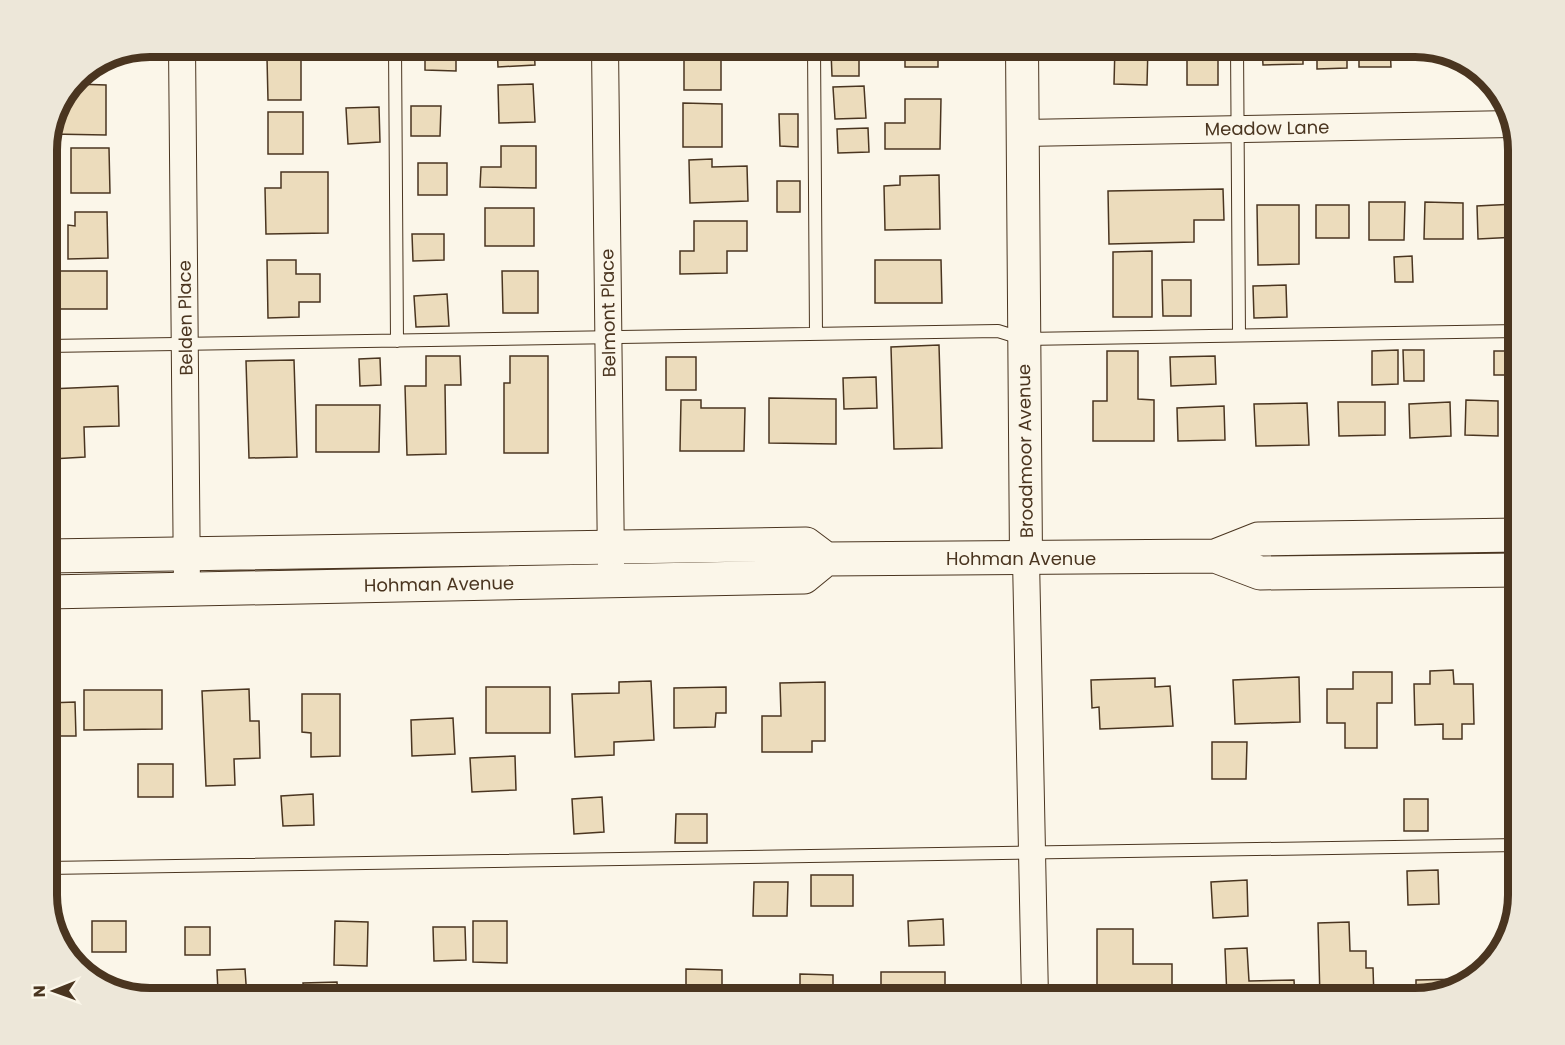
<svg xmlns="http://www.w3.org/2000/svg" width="1565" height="1045" font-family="Poppins,sans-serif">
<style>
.building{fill:#ecdcbc;stroke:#4a3520;stroke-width:1.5}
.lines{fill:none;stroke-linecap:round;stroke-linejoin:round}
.service-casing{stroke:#4a3520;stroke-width:14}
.minor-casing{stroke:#4a3520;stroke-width:28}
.tertiary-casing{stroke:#4a3520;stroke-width:34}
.secondary-casing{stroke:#4a3520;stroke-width:35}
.service{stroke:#fbf6e9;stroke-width:12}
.minor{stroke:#fbf6e9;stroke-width:26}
.tertiary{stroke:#fbf6e9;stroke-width:32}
.secondary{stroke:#fbf6e9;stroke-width:33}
.labels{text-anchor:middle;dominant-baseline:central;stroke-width:4.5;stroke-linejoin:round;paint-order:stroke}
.street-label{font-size:18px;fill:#4a3520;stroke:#fbf6e9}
.rim{fill:none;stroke:#4a3520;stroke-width:8}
</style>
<rect width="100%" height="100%" fill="#fbf6e9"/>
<path class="building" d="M 425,46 L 456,46 L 456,71 L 425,70 Z
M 497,46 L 534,46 L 535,65 L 498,67 Z
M 905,46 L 938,46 L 938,67 L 905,67 Z
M 1115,46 L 1148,46 L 1147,85 L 1114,84 Z
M 1262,46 L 1303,46 L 1303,64 L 1263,65 Z
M 1317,46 L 1347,46 L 1347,68 L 1317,69 Z
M 1359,46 L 1390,46 L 1391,67 L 1359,67 Z
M 1411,46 L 1415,46 L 1438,54 L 1411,55 Z
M 684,48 L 721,48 L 721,90 L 684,90 Z
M 859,50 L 859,76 L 832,76 L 831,51 Z
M 1187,52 L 1218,53 L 1218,85 L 1187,85 Z
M 267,58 L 301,58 L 301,100 L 268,100 Z
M 99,62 L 99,74 L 81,74 Z
M 74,84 L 106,85 L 106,135 L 51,134 L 63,109 L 69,109 L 69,93 Z
M 533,84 L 535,122 L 499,123 L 498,85 Z
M 864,86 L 866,118 L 835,119 L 833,87 Z
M 905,99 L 941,99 L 940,149 L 885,149 L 885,123 L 905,123 Z
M 683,103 L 722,104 L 722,147 L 683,147 Z
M 411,106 L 441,106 L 440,136 L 411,136 Z
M 379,107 L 380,142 L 348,144 L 346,108 Z
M 268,112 L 303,112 L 303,154 L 268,154 Z
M 779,114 L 798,114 L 798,147 L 780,146 Z
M 868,128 L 869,152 L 838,153 L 837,129 Z
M 501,146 L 536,146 L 536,188 L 480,187 L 481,167 L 501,167 Z
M 71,148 L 109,148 L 110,193 L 71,193 Z
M 712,159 L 712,167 L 747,166 L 748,201 L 690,203 L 689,160 Z
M 418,163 L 447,163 L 447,195 L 418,195 Z
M 281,172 L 328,172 L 328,233 L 266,234 L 265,188 L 281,188 Z
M 939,175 L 940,229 L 885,230 L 884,186 L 900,185 L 900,176 Z
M 777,181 L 800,181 L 800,212 L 777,212 Z
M 1223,189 L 1224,220 L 1194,220 L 1194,242 L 1109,244 L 1108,191 Z
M 1369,202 L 1405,202 L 1404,240 L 1369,240 Z
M 1425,202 L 1463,203 L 1463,239 L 1424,239 Z
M 1515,204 L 1517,237 L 1478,239 L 1477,206 Z
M 1257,205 L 1299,205 L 1299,264 L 1258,265 Z
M 1316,205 L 1349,205 L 1349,238 L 1316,238 Z
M 485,208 L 534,208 L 534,246 L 485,246 Z
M 75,212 L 107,212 L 108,258 L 68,259 L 68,225 L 75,226 Z
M 694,221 L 747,221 L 747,251 L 727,251 L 727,273 L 680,274 L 680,251 L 694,251 Z
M 412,234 L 444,234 L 444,260 L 413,261 Z
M 1152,251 L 1152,317 L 1113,317 L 1113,252 Z
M 1412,256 L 1413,282 L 1395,282 L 1394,257 Z
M 267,260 L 296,260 L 296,274 L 320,274 L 320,302 L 299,302 L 299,317 L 268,318 Z
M 875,260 L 941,260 L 942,303 L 875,303 Z
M 58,271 L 107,271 L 107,309 L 59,309 Z
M 502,271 L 538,271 L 538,313 L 503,313 Z
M 1162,280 L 1191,280 L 1191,316 L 1163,316 Z
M 1286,285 L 1287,317 L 1254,318 L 1253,286 Z
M 447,294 L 449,326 L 416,327 L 414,296 Z
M 47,297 L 59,298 L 58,328 L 47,327 Z
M 939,345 L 942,448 L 894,449 L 891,347 Z
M 1398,350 L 1398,384 L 1372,385 L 1372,351 Z
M 1403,350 L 1424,350 L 1424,381 L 1404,381 Z
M 1107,351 L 1138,351 L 1138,399 L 1154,400 L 1154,441 L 1093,441 L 1093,401 L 1107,401 Z
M 1494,351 L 1511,351 L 1511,375 L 1494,375 Z
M 426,356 L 460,356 L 461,385 L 445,385 L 446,454 L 407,455 L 405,386 L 426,386 Z
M 510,356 L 548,356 L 548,453 L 504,453 L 504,383 L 510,383 Z
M 1215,356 L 1216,384 L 1171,386 L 1170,357 Z
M 666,357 L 696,357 L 696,390 L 666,390 Z
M 380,358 L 381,385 L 360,386 L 359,359 Z
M 294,360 L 297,457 L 249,458 L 246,361 Z
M 876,377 L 877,408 L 844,409 L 843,378 Z
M 118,386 L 119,426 L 84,427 L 85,457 L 52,459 L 49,389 Z
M 769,398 L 836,399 L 836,444 L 769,443 Z
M 681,400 L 701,400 L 701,408 L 745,408 L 744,451 L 680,451 Z
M 1466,400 L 1498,401 L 1498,436 L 1465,435 Z
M 1338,402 L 1385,402 L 1385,435 L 1339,436 Z
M 1450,402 L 1451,436 L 1410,438 L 1409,404 Z
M 1307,403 L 1309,445 L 1256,446 L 1254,404 Z
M 316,405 L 380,405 L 379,452 L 316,452 Z
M 1224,406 L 1225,440 L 1178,441 L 1177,408 Z
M 1453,670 L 1454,684 L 1473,684 L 1474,724 L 1462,724 L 1462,739 L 1443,739 L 1443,724 L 1415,725 L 1414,684 L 1430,684 L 1430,671 Z
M 1353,672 L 1392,672 L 1392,703 L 1377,703 L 1377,748 L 1345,748 L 1345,723 L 1327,723 L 1327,689 L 1353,689 Z
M 1299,677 L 1300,722 L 1235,724 L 1233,680 Z
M 1155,678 L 1155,687 L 1170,686 L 1173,726 L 1100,729 L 1099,707 L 1092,708 L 1091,680 Z
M 651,681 L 654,740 L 614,742 L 614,755 L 575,757 L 572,694 L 619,693 L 619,682 Z
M 825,682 L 825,741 L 812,741 L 812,752 L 762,752 L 762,716 L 781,716 L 780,683 Z
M 486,687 L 550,687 L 550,733 L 486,733 Z
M 726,687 L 726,713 L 716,713 L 715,727 L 674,728 L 674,688 Z
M 249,689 L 250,721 L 259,721 L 260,758 L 234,759 L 235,785 L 206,786 L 202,691 Z
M 84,690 L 162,690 L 162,729 L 84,730 Z
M 302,694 L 340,694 L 340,756 L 311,757 L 311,733 L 302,732 Z
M 75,702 L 76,736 L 49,736 L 48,703 Z
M 453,718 L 455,754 L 412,756 L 411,720 Z
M 1212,742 L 1247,742 L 1246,779 L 1212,779 Z
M 515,756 L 516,790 L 472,792 L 470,758 Z
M 138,764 L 173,764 L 173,797 L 138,797 Z
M 313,794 L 314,825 L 283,826 L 281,796 Z
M 602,797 L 604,832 L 574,834 L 572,799 Z
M 1404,799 L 1428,799 L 1428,831 L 1404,831 Z
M 676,814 L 707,814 L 707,843 L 675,843 Z
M 1438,870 L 1439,904 L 1408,905 L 1407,871 Z
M 811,875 L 853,875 L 853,906 L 811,906 Z
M 1247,880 L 1248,916 L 1213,918 L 1211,882 Z
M 754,882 L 788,882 L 787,916 L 753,916 Z
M 943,919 L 944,945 L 909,946 L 908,921 Z
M 92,921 L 126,921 L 126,952 L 92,952 Z
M 335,921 L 368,922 L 367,966 L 334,965 Z
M 473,921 L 507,921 L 507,963 L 473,962 Z
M 1349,922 L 1350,951 L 1366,951 L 1366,968 L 1373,968 L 1374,998 L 1320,998 L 1318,923 Z
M 185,927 L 210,927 L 210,955 L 185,955 Z
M 433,927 L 465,927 L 466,960 L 434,961 Z
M 1097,929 L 1133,929 L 1133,964 L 1172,964 L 1172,998 L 1097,998 Z
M 1247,948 L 1249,981 L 1294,980 L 1295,998 L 1227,998 L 1225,949 Z
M 245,969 L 247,998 L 200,998 L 199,993 L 218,992 L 217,970 Z
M 686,969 L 722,970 L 722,998 L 686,998 Z
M 881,972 L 945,972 L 945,998 L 881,998 Z
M 800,974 L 833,975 L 833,998 L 800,998 Z
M 1464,977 L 1475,977 L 1466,985 L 1416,998 L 1416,980 L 1464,979 Z
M 337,982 L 338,998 L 304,998 L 303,983 Z
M 581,985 L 636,985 L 636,998 L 581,998 Z
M 546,986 L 547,998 L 516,998 L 530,998 L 529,987 Z
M 447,988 L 447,998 L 412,998 L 411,989 Z
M 737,994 L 784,994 L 784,998 L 737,998 Z"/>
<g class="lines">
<defs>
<path id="service" d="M 395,46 L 397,341
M 814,46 L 816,334
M 1237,46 L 1239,335
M 47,346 L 998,331 L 1024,339 L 1518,331
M 47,868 L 1518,845"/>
<path id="minor" d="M 182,46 L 187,589
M 605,46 L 611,565
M 1023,133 L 1512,124
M 1026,559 L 1035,998"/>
<path id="tertiary" d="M 1022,46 L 1026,559"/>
<path id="secondary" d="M 47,556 L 806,544 L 826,559 L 1215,556 L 1258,539 L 1518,535
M 1215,556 L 1260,573 L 1518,570
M 47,592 L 804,577 L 826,559"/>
</defs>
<use href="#service" class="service-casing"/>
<use href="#minor" class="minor-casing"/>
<use href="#tertiary" class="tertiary-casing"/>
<use href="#secondary" class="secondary-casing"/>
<use href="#service" class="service"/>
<use href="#minor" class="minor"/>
<use href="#tertiary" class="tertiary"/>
<use href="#secondary" class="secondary"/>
</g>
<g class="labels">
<g class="street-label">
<text transform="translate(1267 128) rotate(-1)">Meadow Lane</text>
<text transform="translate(608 313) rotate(-91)">Belmont Place</text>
<text transform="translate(185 318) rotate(-91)">Belden Place</text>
<text transform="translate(1025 451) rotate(-91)">Broadmoor Avenue</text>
<text x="1021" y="558">Hohman Avenue</text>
<text transform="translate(439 584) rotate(-1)">Hohman Avenue</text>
</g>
</g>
<path d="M0 0H1565V1045H0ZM150 57H1415A93 93 0 0 1 1508 150V895A93 93 0 0 1 1415 988H150A93 93 0 0 1 57 895V150A93 93 0 0 1 150 57Z" fill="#ede7d9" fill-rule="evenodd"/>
<path class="rim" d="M150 57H1415A93 93 0 0 1 1508 150V895A93 93 0 0 1 1415 988H150A93 93 0 0 1 57 895V150A93 93 0 0 1 150 57Z"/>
<g transform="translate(54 991) rotate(269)" stroke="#fbf6e9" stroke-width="4.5" paint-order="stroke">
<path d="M0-4.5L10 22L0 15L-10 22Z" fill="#4a3520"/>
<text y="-9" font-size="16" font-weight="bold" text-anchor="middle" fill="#4a3520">N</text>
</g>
</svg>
